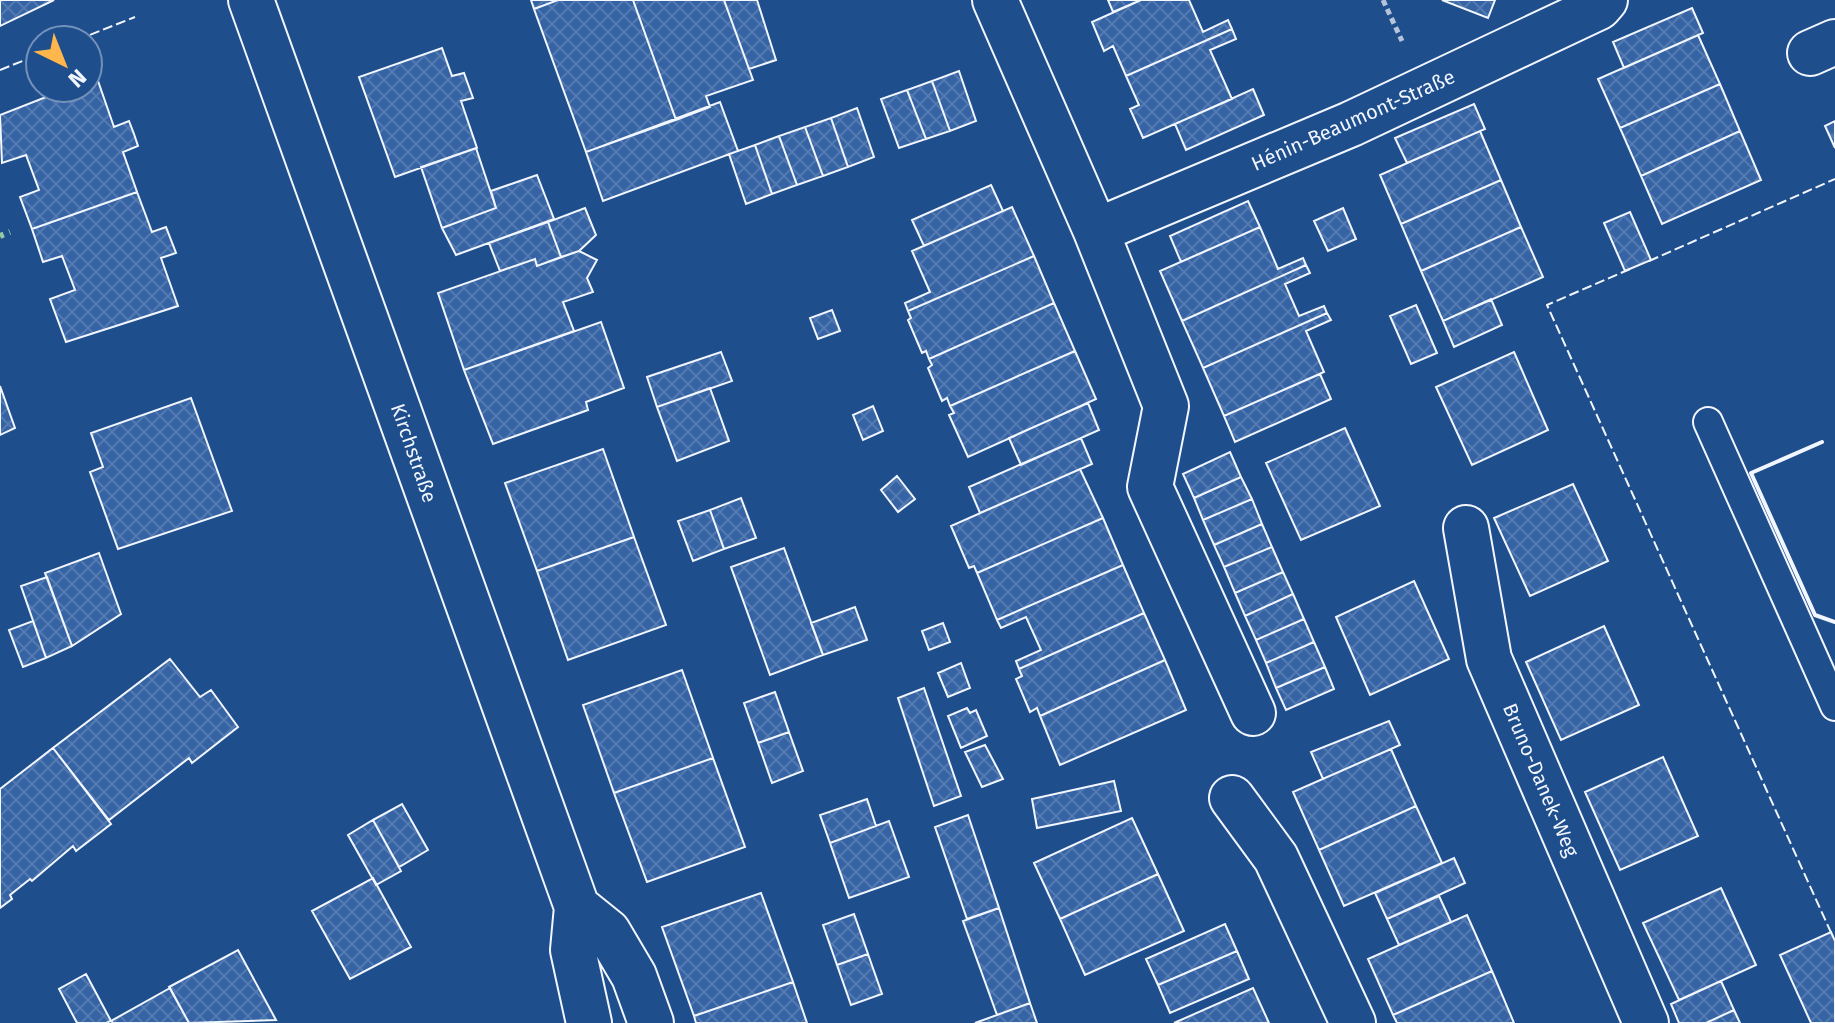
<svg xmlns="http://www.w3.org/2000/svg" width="1835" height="1023" font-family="'Fira Sans',sans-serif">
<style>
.building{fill:url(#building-cross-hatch);stroke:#f2f6ff;stroke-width:2}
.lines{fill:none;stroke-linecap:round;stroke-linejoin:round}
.service-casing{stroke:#f2f6ff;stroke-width:32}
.minor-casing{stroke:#f2f6ff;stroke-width:48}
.path{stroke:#b3c4dc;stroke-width:5;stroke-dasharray:6 4;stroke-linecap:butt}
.service{stroke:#1f4e8c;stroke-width:28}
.minor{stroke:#1f4e8c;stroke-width:44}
.hedge{stroke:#97c8a6;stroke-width:6;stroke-dasharray:4 6;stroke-linecap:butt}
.fence{stroke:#f2f6ff;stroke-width:2;stroke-dasharray:10 4;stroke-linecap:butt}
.wall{stroke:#f2f6ff;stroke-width:4}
.labels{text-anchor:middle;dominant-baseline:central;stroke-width:6;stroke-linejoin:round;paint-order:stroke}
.street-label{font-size:20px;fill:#f2f6ff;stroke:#1f4e8c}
</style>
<defs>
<pattern id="building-cross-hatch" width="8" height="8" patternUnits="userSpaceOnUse" patternTransform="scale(2)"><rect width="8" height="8" fill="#3563a3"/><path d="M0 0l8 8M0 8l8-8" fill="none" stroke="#537ab1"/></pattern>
</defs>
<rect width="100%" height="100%" fill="#1f4e8c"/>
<path class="building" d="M 0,0 L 54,0 L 0,26 Z
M 531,0 L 558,0 L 534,9 Z
M 558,0 L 633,0 L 676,120 L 586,152 L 534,9 Z
M 633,0 L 724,0 L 753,80 L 706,96 L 710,107 L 676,120 Z
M 724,0 L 757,0 L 776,60 L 749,69 Z
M 1108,0 L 1141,0 L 1113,12 Z
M 1141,0 L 1189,0 L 1203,32 L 1228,20 L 1232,29 L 1126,76 L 1113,46 L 1104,51 L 1092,22 Z
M 1442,0 L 1495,0 L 1488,18 Z
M 1692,8 L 1703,33 L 1624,68 L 1613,42 Z
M 1232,29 L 1236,39 L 1210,50 L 1232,99 L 1143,138 L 1130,109 L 1139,105 L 1126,76 Z
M 1698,35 L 1720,84 L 1620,128 L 1598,79 Z
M 442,48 L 452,76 L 464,73 L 473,98 L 461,101 L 477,148 L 395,177 L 359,77 Z
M 959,71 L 976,121 L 950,131 L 932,81 Z
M 97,78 L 114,127 L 129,121 L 134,134 L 138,146 L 123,152 L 137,192 L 32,229 L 20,197 L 39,190 L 26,155 L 2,163 L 0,115 L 69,88 L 88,88 L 88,81 Z
M 932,81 L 950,131 L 926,139 L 907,90 Z
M 1720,84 L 1740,131 L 1641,176 L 1620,128 Z
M 1253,89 L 1264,115 L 1186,150 L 1175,124 Z
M 907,90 L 926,139 L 899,148 L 881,99 Z
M 720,102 L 738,151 L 603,201 L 586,152 Z
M 1474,104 L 1485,129 L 1407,163 L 1395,138 Z
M 857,108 L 874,157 L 848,167 L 831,118 Z
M 831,118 L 848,167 L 823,176 L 805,127 Z
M 1835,121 L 1835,148 L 1825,126 Z
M 805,127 L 823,176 L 797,185 L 779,136 Z
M 1480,131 L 1501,180 L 1401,224 L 1380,175 Z
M 1740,131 L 1761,180 L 1662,224 L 1641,176 Z
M 779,136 L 797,185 L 772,194 L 755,145 Z
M 755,145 L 772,194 L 746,204 L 729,154 Z
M 476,148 L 496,208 L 442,228 L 421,167 Z
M 537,175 L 554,219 L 456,255 L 442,228 L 496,208 L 491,191 Z
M 1501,180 L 1521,227 L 1421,271 L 1401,224 Z
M 991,185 L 1003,211 L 924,246 L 912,220 Z
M 137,192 L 152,232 L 166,227 L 176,253 L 161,258 L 178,306 L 66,342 L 50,299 L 75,290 L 62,256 L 43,262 L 32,229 Z
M 1248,201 L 1260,227 L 1181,262 L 1170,236 Z
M 1012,207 L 1034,256 L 908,311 L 905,303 L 930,292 L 912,251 Z
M 585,208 L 596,235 L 579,251 L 561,257 L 548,222 Z
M 1343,208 L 1356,239 L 1328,251 L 1314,221 Z
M 1630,212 L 1651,260 L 1625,271 L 1604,223 Z
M 548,222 L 561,257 L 537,266 L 535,259 L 500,271 L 489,243 Z
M 1260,227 L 1278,269 L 1303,258 L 1306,265 L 1182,321 L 1160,271 Z
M 1521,227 L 1543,277 L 1443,321 L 1421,271 Z
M 579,251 L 597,260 L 587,278 L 593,292 L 563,302 L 574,331 L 464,370 L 438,293 L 535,259 L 537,266 Z
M 1034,256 L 1054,303 L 929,359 L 926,351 L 922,353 L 908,320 L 911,318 L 908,311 Z
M 1306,265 L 1310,273 L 1285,284 L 1299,316 L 1324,306 L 1327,313 L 1203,368 L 1182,321 Z
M 1491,299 L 1502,325 L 1454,347 L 1443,321 Z
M 1054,303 L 1075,351 L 950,406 L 947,398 L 942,401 L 928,368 L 932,365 L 929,359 Z
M 1416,305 L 1437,353 L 1411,364 L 1390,316 Z
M 832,310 L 840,331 L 818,339 L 810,318 Z
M 1327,313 L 1331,320 L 1306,331 L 1324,372 L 1224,416 L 1203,368 Z
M 601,322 L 624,388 L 586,402 L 588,410 L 493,444 L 464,370 Z
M 1075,351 L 1096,399 L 968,457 L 949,415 L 954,413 L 950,406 Z
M 721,352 L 732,381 L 657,407 L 647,377 Z
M 1514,352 L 1548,430 L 1472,465 L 1436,387 Z
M 1320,374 L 1331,399 L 1235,442 L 1224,416 Z
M 0,386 L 15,428 L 0,435 Z
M 710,388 L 729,441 L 677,461 L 657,407 Z
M 191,398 L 232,511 L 118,549 L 90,472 L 103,467 L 91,433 Z
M 1088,403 L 1099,430 L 1021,465 L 1009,438 Z
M 873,406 L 883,431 L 863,440 L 853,415 Z
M 1345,428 L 1380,506 L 1301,540 L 1266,463 Z
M 1081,438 L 1092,464 L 980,513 L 969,487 Z
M 603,449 L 634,537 L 537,571 L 505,483 Z
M 1230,452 L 1241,477 L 1194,498 L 1183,474 Z
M 1080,469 L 1103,518 L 977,573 L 974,566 L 969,568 L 951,526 Z
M 897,476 L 915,499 L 898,512 L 881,490 Z
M 1241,477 L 1252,499 L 1203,520 L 1194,498 Z
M 1573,484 L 1608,561 L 1530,596 L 1494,518 Z
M 741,498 L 756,538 L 724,549 L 710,510 Z
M 1252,499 L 1262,524 L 1214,545 L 1203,520 Z
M 710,510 L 724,549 L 693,561 L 678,521 Z
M 1103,518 L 1123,565 L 997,620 L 977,573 Z
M 1262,524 L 1272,547 L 1224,567 L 1214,545 Z
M 634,537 L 666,625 L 568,660 L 537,571 Z
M 1272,547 L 1283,572 L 1235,593 L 1224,567 Z
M 784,548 L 823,655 L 770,675 L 731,567 Z
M 99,553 L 121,614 L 72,646 L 45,573 Z
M 1123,565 L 1144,613 L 1019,669 L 1016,661 L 1041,650 L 1026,617 L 1001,628 L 997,620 Z
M 1283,572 L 1293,594 L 1245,616 L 1235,593 Z
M 47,577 L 72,646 L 46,658 L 21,586 Z
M 1414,581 L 1449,659 L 1370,695 L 1336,617 Z
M 1293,594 L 1304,619 L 1256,640 L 1245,616 Z
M 855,607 L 867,640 L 823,655 L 811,623 Z
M 1144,613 L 1165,660 L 1040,716 L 1037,708 L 1030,712 L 1016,679 L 1022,676 L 1019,669 Z
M 1304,619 L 1314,642 L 1266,663 L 1256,640 Z
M 33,621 L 46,658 L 23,667 L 9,630 Z
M 943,623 L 950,642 L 929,650 L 922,631 Z
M 1604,626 L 1639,705 L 1561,740 L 1526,662 Z
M 1314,642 L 1325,667 L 1276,688 L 1266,663 Z
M 170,659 L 200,697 L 211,690 L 238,727 L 192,763 L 189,758 L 109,820 L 53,748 Z
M 1165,660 L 1186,710 L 1060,765 L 1040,716 Z
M 961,663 L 970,688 L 948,697 L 938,673 Z
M 1325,667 L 1334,689 L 1286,710 L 1276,688 Z
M 682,670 L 713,758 L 614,793 L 583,705 Z
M 924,688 L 961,796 L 934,806 L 898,698 Z
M 775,692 L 789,732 L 758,743 L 744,703 Z
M 967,708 L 970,713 L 976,710 L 987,736 L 961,748 L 948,716 Z
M 1389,721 L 1400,745 L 1323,779 L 1311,752 Z
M 789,732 L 803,771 L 772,783 L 758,743 Z
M 985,745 L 1003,779 L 982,787 L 965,752 Z
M 53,748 L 111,824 L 76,851 L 73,846 L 32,881 L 30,879 L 10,895 L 12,899 L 0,908 L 0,789 Z
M 1391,749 L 1416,806 L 1319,850 L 1293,792 Z
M 1663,757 L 1698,836 L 1620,870 L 1585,792 Z
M 713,758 L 745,847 L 647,882 L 614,793 Z
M 1114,781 L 1121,811 L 1037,828 L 1032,799 Z
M 867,799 L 876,826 L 830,843 L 820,815 Z
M 402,804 L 428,850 L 399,867 L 373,820 Z
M 1416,806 L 1442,863 L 1344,906 L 1319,850 Z
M 968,815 L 999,908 L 967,919 L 935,827 Z
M 1132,818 L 1158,874 L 1060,919 L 1034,863 Z
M 373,820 L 401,871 L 376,885 L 348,835 Z
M 889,821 L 909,877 L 849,898 L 830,843 Z
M 1454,858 L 1465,883 L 1387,919 L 1375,893 Z
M 1158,874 L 1184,931 L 1085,975 L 1060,919 Z
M 373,878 L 411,947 L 350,979 L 312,911 Z
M 1721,888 L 1756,965 L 1679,1000 L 1643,923 Z
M 761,893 L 793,982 L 694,1016 L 662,927 Z
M 1439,896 L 1451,922 L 1399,945 L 1387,919 Z
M 999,908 L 1030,1003 L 997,1015 L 963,921 Z
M 854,914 L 868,954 L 837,965 L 823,925 Z
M 1467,915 L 1492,971 L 1393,1015 L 1368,959 Z
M 1225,924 L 1237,951 L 1158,985 L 1146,959 Z
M 1831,932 L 1835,941 L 1835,1023 L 1811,1023 L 1780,955 Z
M 238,950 L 276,1020 L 189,1023 L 169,987 Z
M 1237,951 L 1249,979 L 1170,1013 L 1158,985 Z
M 868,954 L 882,994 L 851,1005 L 837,965 Z
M 1492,971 L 1514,1023 L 1397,1023 L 1393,1015 Z
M 86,974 L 111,1021 L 106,1023 L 77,1023 L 59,989 Z
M 1721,981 L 1734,1010 L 1706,1023 L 1679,1023 L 1671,1004 Z
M 793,982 L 807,1023 L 696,1023 L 694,1016 Z
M 170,988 L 189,1023 L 113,1023 L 111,1021 Z
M 1253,988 L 1269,1023 L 1174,1023 Z
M 1030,1003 L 1037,1023 L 975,1023 Z
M 1734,1010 L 1740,1023 L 1706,1023 Z"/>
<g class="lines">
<defs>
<path id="service" d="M 1708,422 L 1835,706"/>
<path id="minor" d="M 251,0 L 577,907 L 573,950 L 589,1023
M 995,0 L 1096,231 L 1166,406 L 1150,487 L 1253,713
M 1810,53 L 1835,42
M 1096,231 L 1351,124 L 1599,7 L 1605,0
M 1466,528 L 1489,659 L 1646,1023
M 1232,798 L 1276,858 L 1353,1023
M 577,907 L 608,932 L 634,976 L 651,1023"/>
</defs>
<use href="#service" class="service-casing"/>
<use href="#minor" class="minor-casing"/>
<path class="path" d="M 1383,0 L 1402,41"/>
<use href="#service" class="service"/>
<use href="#minor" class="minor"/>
<path class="hedge" d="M 0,236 L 10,232"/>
<path class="fence" d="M 77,40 L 135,17
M 0,70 L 40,54
M 1649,261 L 1835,179
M 1630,269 L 1547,305 L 1833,937"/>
<path class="wall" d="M 1822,442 L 1751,473 L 1815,615 L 1835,622"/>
</g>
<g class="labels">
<g class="street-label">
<text transform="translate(1353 120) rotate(-24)">Hénin-Beaumont-Straße</text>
<text transform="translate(414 453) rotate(71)">Kirchstraße</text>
<text transform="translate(1541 780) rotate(67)">Bruno-Danek-Weg</text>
</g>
</g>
<g transform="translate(64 64) rotate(137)"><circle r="38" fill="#1f4e8c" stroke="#7391ba" stroke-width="2"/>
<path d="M0-6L14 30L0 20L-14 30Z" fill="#ffb74d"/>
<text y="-12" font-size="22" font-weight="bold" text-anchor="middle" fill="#f2f6ff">N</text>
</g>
</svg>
